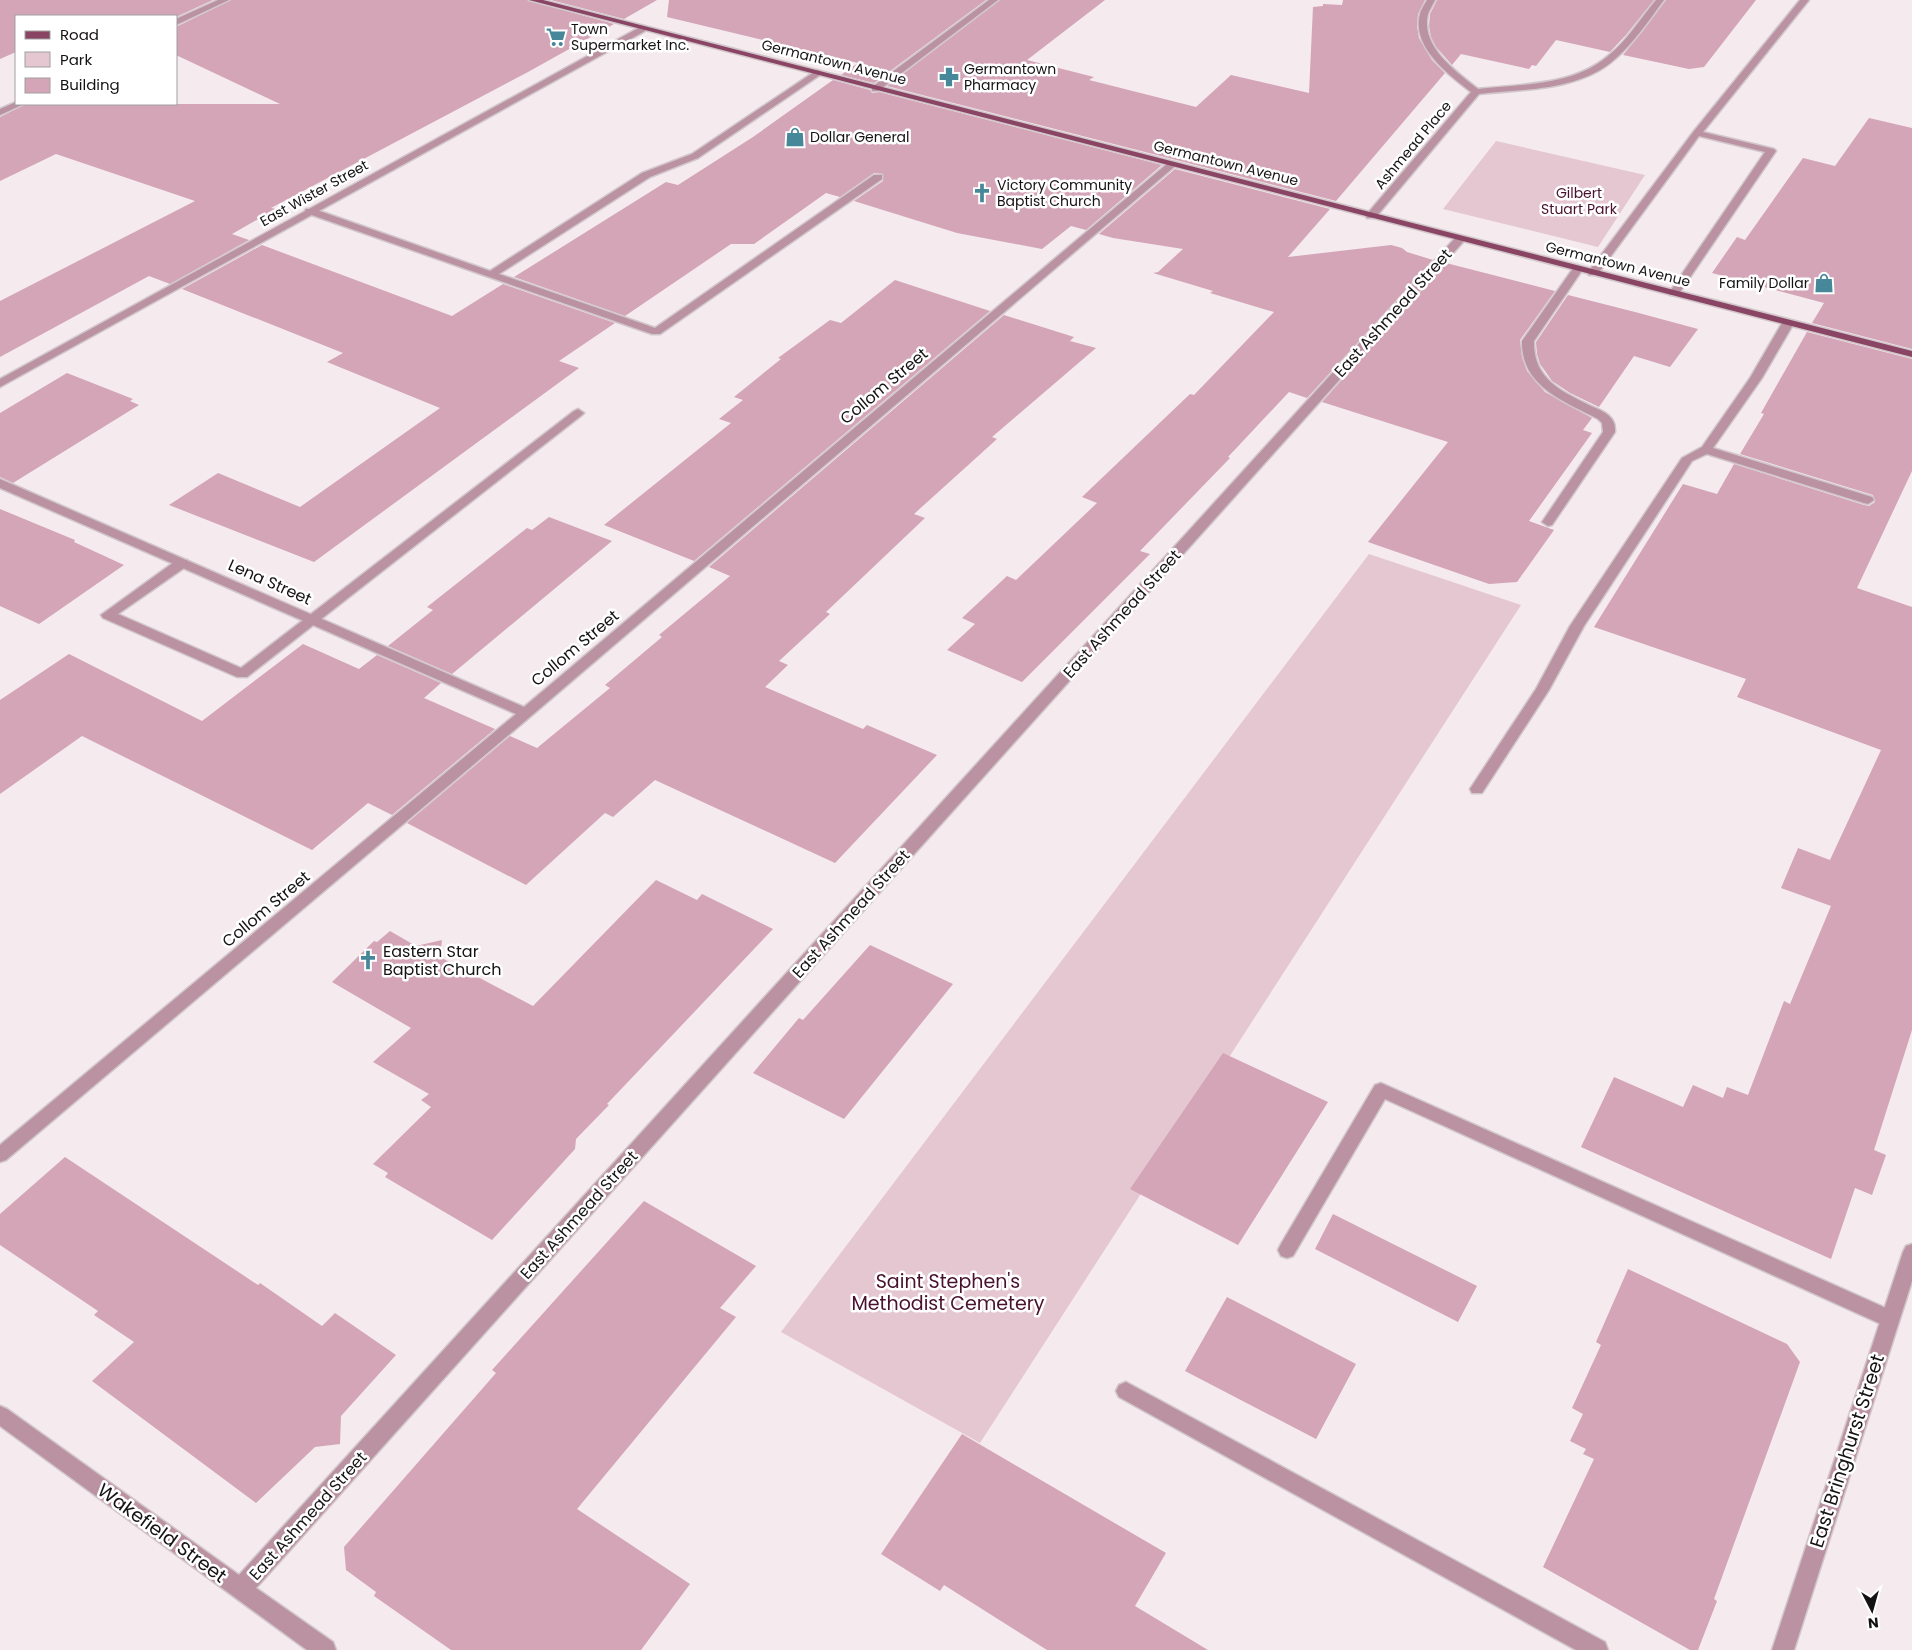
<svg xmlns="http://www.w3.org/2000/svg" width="1912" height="1650" font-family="Poppins,sans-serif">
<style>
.green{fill:#e5c7d2}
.building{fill:#d3a5b7}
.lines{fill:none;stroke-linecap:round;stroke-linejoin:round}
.lane-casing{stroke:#d1c7cb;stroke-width:3}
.street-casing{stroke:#d1c7cb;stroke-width:3}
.primary-casing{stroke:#d1c7cb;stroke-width:3}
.lane{fill:#bb92a2;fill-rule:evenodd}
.street{fill:#bb92a2;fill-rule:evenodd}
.primary{fill:#8a4564;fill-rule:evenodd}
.labels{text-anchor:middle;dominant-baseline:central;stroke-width:5;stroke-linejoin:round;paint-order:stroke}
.far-poi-label{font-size:14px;fill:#151213;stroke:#fff;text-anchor:start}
.far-street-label{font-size:14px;fill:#151213;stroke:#fff}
.far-park-label{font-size:14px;fill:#49112d;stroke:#fff}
.street-label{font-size:16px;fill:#151213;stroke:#fff}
.poi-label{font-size:16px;fill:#151213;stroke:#fff;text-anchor:start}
.near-park-label{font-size:19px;fill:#49112d;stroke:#fff}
.near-street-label{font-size:19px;fill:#151213;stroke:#fff}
</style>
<rect width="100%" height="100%" fill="#f5eaee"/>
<path class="green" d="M 1496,141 L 1645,175 L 1598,247 L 1443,209 Z
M 1369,554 L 1521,605 L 980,1443 L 781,1332 Z"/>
<path class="building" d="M 0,0 L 213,0 L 176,17 L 16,16 L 16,52 L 0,59 Z
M 231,0 L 527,0 L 614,24 L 528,72 L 271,208 L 276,209 L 232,234 L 249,240 L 170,284 L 149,276 L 0,357 L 0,301 L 195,201 L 56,154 L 0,181 L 0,117 L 26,104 L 280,104 L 176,55 L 176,27 Z
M 551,0 L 657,0 L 624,19 Z
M 669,0 L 986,0 L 874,83 L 841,75 L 858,63 L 667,17 Z
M 1000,0 L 1105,0 L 1027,60 L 1094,77 L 1089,80 L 1196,107 L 1231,75 L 1309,93 L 1313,7 L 1323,6 L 1323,4 L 1342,5 L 1343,0 L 1425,0 L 1418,14 L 1417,26 L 1419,38 L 1432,60 L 1445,73 L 1336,201 L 887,86 Z
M 1437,0 L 1654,0 L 1626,35 L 1610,52 L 1556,40 L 1536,66 L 1532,65 L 1529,69 L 1461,54 L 1452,65 L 1436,47 L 1431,37 L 1429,26 L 1430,14 Z
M 1666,0 L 1756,0 L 1704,67 L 1689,69 L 1623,55 L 1642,32 Z
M 833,80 L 870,90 L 872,93 L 879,92 L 1162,165 L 1086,230 L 1071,226 L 1042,249 L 957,233 L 854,201 L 883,181 L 883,174 L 874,173 L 840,197 L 826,193 L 754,244 L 731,244 L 625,316 L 514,277 L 666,182 L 678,185 L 753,137 Z
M 1869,118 L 1912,128 L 1912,349 L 1812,323 L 1824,303 L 1712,273 L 1737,237 L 1745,240 L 1803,158 L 1835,166 Z
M 1175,169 L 1330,209 L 1288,257 L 1391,245 L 1402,248 L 1407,252 L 1433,260 L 1307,398 L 1289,392 L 1228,457 L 1230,458 L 1140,551 L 1150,554 L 1022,682 L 947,650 L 975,624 L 962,618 L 1007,576 L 1016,580 L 1097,503 L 1082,497 L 1190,394 L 1194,395 L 1274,312 L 1210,293 L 1213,291 L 1153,273 L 1158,272 L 1183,249 L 1113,238 L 1099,234 Z
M 262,245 L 452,316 L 503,284 L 615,323 L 559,361 L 579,368 L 314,562 L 169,505 L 218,473 L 300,507 L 440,408 L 327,362 L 343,353 L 182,289 Z
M 1446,263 L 1555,291 L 1520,340 L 1522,357 L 1527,371 L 1545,392 L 1592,418 L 1583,430 L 1592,433 L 1529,521 L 1554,530 L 1517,582 L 1489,584 L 1368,542 L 1448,442 L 1322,402 Z
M 895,280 L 990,311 L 694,561 L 604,525 L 731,423 L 719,419 L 743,400 L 734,397 L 781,359 L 778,358 L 830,320 L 841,323 Z
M 1568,295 L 1635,312 L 1698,329 L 1670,367 L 1634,356 L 1599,407 L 1570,393 L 1552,381 L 1540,364 L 1537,354 L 1536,342 Z
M 1004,315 L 1074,337 L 1070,341 L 1096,348 L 992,437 L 997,439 L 914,514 L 925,518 L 826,612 L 830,614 L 779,661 L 788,665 L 765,687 L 863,729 L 867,725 L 937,755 L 835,863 L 655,780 L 613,817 L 605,813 L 526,885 L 407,823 L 510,736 L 537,748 L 610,688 L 605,685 L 662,637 L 659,635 L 730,576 L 709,567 Z
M 1807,332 L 1912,359 L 1912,471 L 1857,588 L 1912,607 L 1912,1030 L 1874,1150 L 1886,1155 L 1872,1195 L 1855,1188 L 1831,1259 L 1581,1147 L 1614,1077 L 1683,1107 L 1693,1085 L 1723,1098 L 1727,1087 L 1748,1095 L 1784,1001 L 1790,1004 L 1831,906 L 1781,888 L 1798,848 L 1830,860 L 1881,750 L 1737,697 L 1746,679 L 1594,627 L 1683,484 L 1717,494 L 1734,464 L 1864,505 L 1869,506 L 1875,502 L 1873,495 L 1740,454 L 1764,414 L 1761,413 Z
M 67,373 L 133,399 L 130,401 L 139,405 L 13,483 L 0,477 L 0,413 Z
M 0,509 L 75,540 L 74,542 L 124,565 L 39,624 L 0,606 Z
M 549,517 L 612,541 L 452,674 L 388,646 L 433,610 L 427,607 L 527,528 L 532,530 Z
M 303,644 L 359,669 L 377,655 L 441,683 L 424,698 L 495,729 L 392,815 L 368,803 L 312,850 L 82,736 L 0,794 L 0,700 L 69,654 L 202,721 Z
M 656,880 L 697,900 L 702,894 L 773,929 L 607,1104 L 609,1105 L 576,1139 L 575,1149 L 492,1240 L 385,1177 L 388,1173 L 373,1164 L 431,1107 L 421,1100 L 429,1094 L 373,1062 L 411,1028 L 332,982 L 374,941 L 377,942 L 390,931 L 416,946 L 442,940 L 440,957 L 533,1006 Z
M 870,945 L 953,984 L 844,1119 L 753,1073 L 799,1018 L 803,1020 Z
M 1223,1053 L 1328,1102 L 1238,1245 L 1130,1189 Z
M 65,1157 L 258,1285 L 260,1283 L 322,1326 L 335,1313 L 396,1355 L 341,1416 L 340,1444 L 315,1447 L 256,1503 L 92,1381 L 134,1342 L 94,1315 L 98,1311 L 0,1245 L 0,1214 Z
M 644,1201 L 756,1266 L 720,1308 L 736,1317 L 577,1509 L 690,1584 L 641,1650 L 451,1650 L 374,1596 L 376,1592 L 346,1570 L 344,1547 L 496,1373 L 492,1370 Z
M 1333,1214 L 1477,1286 L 1458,1322 L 1315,1249 Z
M 1628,1269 L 1787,1344 L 1800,1362 L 1714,1599 L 1717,1601 L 1698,1650 L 1690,1650 L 1543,1567 L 1594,1459 L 1583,1454 L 1586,1449 L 1570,1441 L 1583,1414 L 1572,1408 L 1601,1345 L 1596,1342 Z
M 1227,1297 L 1356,1364 L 1316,1439 L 1185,1371 Z
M 962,1434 L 1166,1553 L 1135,1606 L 1208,1650 L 1047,1650 L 944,1585 L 940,1591 L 881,1554 Z"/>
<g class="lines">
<defs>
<path id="lane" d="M 1800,0 L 1809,0 L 1703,132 L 1774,149 L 1776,151 L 1678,295 L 1670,295 L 1669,293 L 1765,152 L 1699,136 L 1597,275 L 1589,275 L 1588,273 L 1589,271 L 1694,131 Z
M 817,70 L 820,71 L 820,75 L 698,158 L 650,177 L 499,274 L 655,328 L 874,175 L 882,175 L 882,179 L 660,334 L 652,334 L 306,213 L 305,211 L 306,209 L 314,209 L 490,271 L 642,173 L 692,154 Z
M 1578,266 L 1583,269 L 1534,341 C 1533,379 1561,391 1591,406 C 1598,409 1609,413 1613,421 C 1615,424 1615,428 1615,432 L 1552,525 L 1548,526 L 1542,522 L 1603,432 L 1602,423 L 1598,419 C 1563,401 1521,386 1522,341 L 1574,267 Z
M 1788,320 L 1794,323 L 1762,378 L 1713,448 L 1872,497 L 1874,500 L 1868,504 L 1864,503 L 1707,454 L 1692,461 L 1584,626 L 1549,690 L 1482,793 L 1472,793 L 1470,789 L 1536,689 L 1570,626 L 1682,458 L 1702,447 L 1750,378 L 1782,323 Z
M 578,409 L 584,413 L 582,415 L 247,677 L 237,677 L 103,618 L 101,615 L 177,560 L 187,560 L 188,563 L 187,566 L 118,614 L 241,668 L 574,411 Z
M 1381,1083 L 1897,1313 L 1899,1319 L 1897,1325 L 1890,1327 L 1883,1325 L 1385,1099 L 1293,1256 L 1287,1258 L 1281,1256 L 1278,1250 L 1281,1244 L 1375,1085 Z
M 1126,1382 L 1605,1642 L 1608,1650 L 1576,1650 L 1119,1397 L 1116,1391 L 1119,1385 Z"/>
<path id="street" d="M 218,0 L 229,0 L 176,25 L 176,19 Z
M 989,0 L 998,0 L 878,91 L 872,91 L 872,87 Z
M 1427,0 L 1435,0 C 1433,4 1430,9 1428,14 C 1420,47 1457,72 1478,89 C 1521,84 1573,86 1608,56 C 1627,41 1640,19 1656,0 L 1664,0 C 1649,20 1634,43 1615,59 C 1580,91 1523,89 1479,94 L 1375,218 L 1367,218 L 1366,216 L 1367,214 L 1471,92 C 1449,75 1411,47 1420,14 C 1421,9 1425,4 1427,0 Z
M 642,26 L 646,29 L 645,31 L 0,387 L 0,379 Z
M 16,102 L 16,104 L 24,104 L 0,115 L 0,109 Z
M 1171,162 L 1176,165 L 1174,167 L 531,716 L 6,1160 L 0,1162 L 0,1145 L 516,714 L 0,488 L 0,479 L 524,707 L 1168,163 Z
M 1460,236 L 1465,239 L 1464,241 L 256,1588 L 333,1642 L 336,1650 L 307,1650 L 0,1426 L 0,1406 L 7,1409 L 239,1575 L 1456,237 Z
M 1912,1244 L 1912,1281 L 1794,1650 L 1772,1650 L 1903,1252 L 1906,1246 Z"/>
<path id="primary" d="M 529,0 L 543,0 L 1912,351 L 1912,357 Z"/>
</defs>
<use href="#lane" class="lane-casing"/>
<use href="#street" class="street-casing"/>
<use href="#primary" class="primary-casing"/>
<use href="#lane" class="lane"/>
<use href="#street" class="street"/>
<use href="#primary" class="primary"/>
</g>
<defs>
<symbol id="supermarket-bare" viewBox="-9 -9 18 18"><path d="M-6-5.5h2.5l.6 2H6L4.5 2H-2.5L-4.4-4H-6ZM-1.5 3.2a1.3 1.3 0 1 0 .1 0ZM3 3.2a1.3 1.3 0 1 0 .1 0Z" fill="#47879a" stroke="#fff" stroke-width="2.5" paint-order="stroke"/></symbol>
<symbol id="pharmacy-bare" viewBox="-9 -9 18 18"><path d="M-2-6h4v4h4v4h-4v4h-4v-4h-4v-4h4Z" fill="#47879a" stroke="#fff" stroke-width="2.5" paint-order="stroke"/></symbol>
<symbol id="shop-bare" viewBox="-9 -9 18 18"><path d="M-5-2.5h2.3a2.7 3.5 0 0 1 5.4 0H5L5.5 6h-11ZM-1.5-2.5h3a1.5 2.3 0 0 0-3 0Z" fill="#47879a" stroke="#fff" stroke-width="2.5" paint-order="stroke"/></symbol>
<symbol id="church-bare" viewBox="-9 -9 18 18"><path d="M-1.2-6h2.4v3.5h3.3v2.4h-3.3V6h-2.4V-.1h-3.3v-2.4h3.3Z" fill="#47879a" stroke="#fff" stroke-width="2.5" paint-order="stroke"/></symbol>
</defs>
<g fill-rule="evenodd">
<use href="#supermarket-bare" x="542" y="23" width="28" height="28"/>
<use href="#pharmacy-bare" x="935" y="63" width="28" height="28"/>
<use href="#shop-bare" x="781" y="123" width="28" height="28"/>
<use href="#church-bare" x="968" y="179" width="28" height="28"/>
<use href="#shop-bare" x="1810" y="269" width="28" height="28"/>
<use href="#church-bare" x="354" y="946" width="28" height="28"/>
</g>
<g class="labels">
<g class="far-poi-label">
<text x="571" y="29">Town<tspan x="571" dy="16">Supermarket Inc.</tspan></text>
<text x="964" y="69">Germantown<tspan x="964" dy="16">Pharmacy</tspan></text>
<text x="810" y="137">Dollar General</text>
<text x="997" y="185">Victory Community<tspan x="997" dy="16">Baptist Church</tspan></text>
<text x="1809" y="283" text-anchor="end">Family Dollar</text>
</g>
<g class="far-street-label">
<text transform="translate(834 62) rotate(14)">Germantown Avenue</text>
<text transform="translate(1413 145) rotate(-50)">Ashmead Place</text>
<text transform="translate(1226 163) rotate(14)">Germantown Avenue</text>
<text transform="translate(314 193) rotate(-29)">East Wister Street</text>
<text transform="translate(1618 264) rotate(14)">Germantown Avenue</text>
</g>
<g class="far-park-label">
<text x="1579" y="193">Gilbert<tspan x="1579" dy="16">Stuart Park</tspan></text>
</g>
<g class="street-label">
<text transform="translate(1393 313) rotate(-48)">East Ashmead Street</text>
<text transform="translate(884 386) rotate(-40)">Collom Street</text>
<text transform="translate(270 582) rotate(24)">Lena Street</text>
<text transform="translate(1122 614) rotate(-48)">East Ashmead Street</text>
<text transform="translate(575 648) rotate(-40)">Collom Street</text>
<text transform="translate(266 909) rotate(-40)">Collom Street</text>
<text transform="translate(851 914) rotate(-48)">East Ashmead Street</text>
<text transform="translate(579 1215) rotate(-48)">East Ashmead Street</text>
<text transform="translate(308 1516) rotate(-48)">East Ashmead Street</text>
</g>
<g class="poi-label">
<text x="383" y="951">Eastern Star<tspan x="383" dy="18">Baptist Church</tspan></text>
</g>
<g class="near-park-label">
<text x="948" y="1281">Saint Stephen's<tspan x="948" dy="22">Methodist Cemetery</tspan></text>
</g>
<g class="near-street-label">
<text transform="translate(1847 1451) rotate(-72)">East Bringhurst Street</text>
<text transform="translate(162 1533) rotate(36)">Wakefield Street</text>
</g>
</g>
<rect x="15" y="15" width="162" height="90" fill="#ffffff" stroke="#a1a0a1"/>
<rect x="25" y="31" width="25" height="8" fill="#8a4564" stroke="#a1a0a1"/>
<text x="60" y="40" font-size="15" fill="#151213">Road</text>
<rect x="25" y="52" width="25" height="15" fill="#e5c7d2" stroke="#a1a0a1"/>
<text x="60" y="65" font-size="15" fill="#151213">Park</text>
<rect x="25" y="78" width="25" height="15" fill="#d3a5b7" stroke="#a1a0a1"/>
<text x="60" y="90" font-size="15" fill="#151213">Building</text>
<g transform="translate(1872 1610) rotate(174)" stroke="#ffffff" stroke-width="4" paint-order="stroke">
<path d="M0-4L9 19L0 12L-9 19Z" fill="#151213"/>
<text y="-8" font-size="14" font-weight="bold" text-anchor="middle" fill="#151213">N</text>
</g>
</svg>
